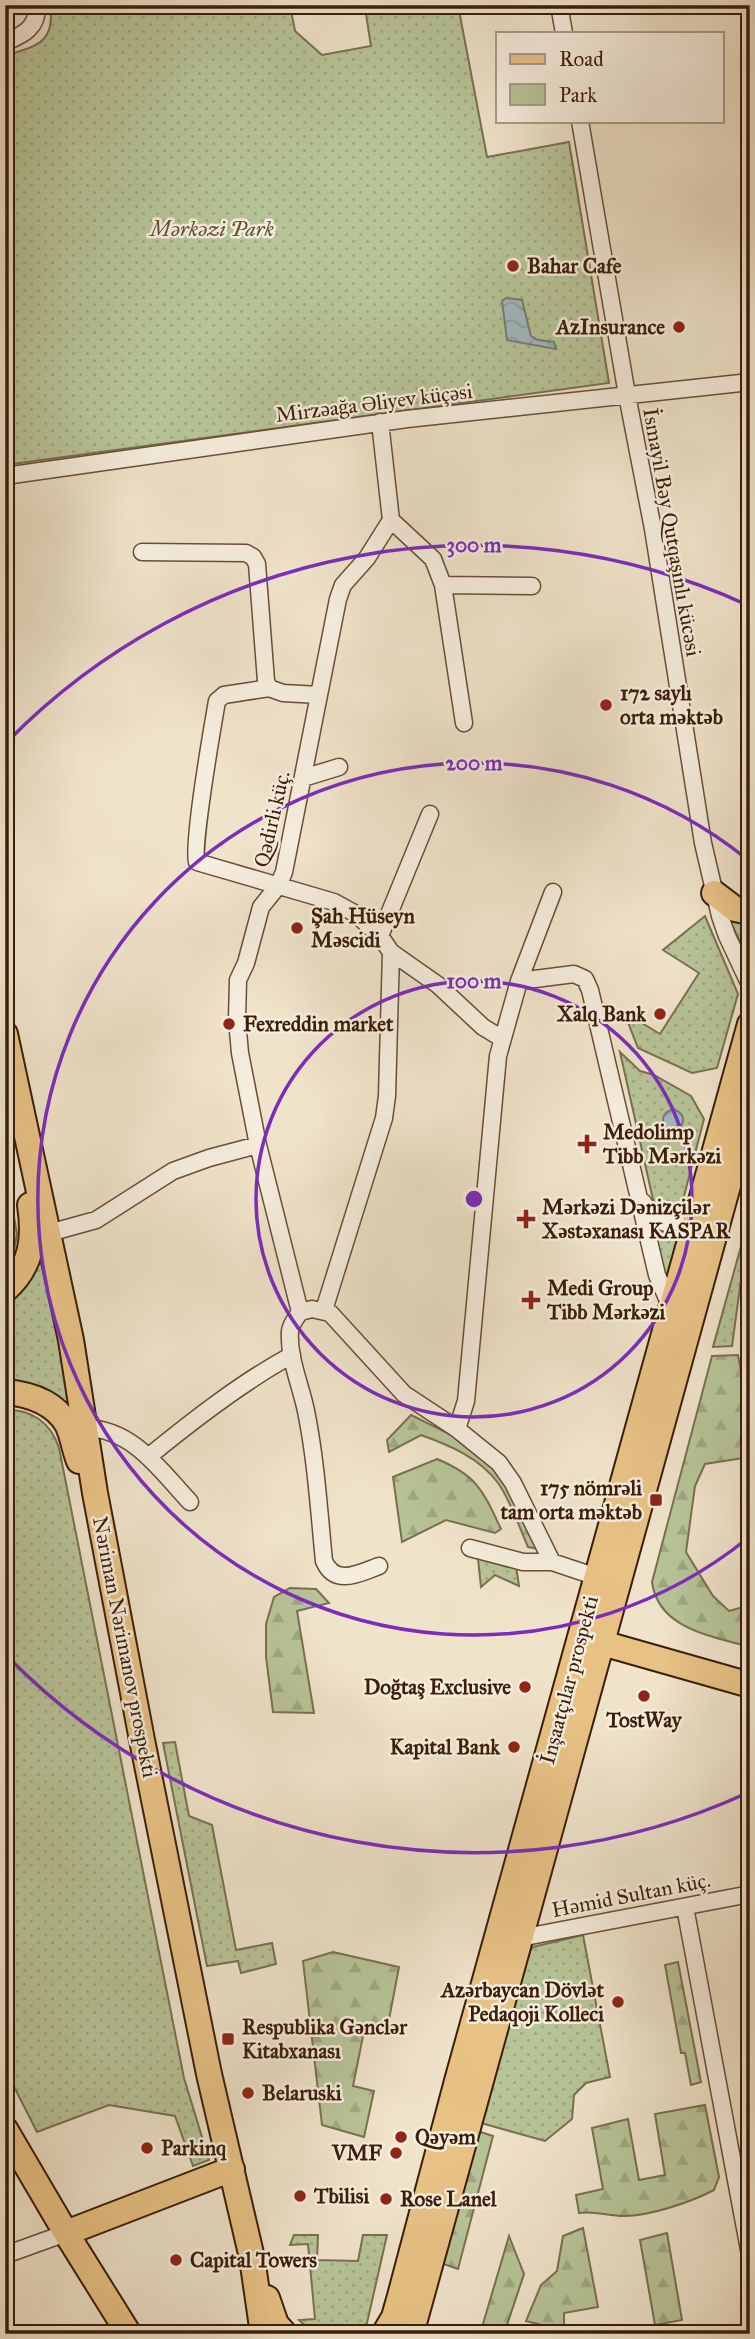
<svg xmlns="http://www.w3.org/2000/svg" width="755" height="2339" font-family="'IM FELL Great Primer',serif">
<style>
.green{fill:url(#green-dots);stroke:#797050;stroke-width:2}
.forest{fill:url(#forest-firs);stroke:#797050;stroke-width:2}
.water{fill:url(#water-waves);stroke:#787c78;stroke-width:2}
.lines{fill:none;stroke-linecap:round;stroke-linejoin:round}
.street-casing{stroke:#684e39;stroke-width:19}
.primary-casing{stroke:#3b1d09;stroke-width:28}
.street{stroke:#f5eddd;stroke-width:16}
.primary{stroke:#e8c285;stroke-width:24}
.ring{fill:none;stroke:#7b2cbf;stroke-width:3.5}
.poi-dot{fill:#8f2418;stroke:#f5eddd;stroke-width:2.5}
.labels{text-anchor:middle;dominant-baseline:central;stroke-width:5;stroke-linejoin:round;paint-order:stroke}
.park-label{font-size:21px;font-style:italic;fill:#604f34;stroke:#f5eddd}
.poi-label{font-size:21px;font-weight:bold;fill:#3b1d09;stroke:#f5eddd;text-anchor:start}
.street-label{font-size:21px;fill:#3b1d09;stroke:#f5eddd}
.centre{fill:#7b2cbf;stroke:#f5eddd;stroke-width:3.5}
.ring-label{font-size:21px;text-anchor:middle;font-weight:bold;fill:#7b2cbf;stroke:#f5eddd;stroke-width:5;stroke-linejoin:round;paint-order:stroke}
</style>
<defs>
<pattern id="green-dots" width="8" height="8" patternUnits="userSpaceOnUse" patternTransform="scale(1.75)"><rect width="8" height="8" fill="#b7c498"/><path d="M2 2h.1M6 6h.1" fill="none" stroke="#9ea882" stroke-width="1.8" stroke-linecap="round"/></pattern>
<pattern id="forest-firs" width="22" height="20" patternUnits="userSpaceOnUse" patternTransform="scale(1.75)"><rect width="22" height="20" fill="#b7c498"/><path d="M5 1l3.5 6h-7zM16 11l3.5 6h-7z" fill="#9ea882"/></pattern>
<pattern id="water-waves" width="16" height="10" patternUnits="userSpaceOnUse" patternTransform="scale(1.75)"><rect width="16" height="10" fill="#a0bbc2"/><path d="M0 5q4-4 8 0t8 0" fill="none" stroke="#8ba0a5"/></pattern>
</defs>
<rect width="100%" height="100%" fill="#efe3ca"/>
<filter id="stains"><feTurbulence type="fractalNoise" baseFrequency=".00286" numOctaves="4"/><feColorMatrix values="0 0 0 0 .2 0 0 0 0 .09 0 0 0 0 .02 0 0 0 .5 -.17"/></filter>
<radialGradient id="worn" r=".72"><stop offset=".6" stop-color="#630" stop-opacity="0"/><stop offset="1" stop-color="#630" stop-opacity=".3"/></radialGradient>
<path class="green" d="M 50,5 L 290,5 L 295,31 L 322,55 L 371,46 L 366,14 L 414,5 L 458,5 L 487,157 L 569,142 L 609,383 L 5,465 L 5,56 C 35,46 56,44 50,5 Z
M 727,914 L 750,922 L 750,963 Z
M 705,916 L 738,994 L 717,1068 L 692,1073 L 638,1048 L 624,1012 L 660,1034 L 699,973 L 663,950 Z
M 620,1052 L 640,1071 L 654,1075 L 691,1096 L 704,1119 L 683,1200 L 675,1210 C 665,1212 661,1212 654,1204 Z
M 5,1166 L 17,1234 L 14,1251 L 5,1265 Z
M 750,1214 L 750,1256 L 744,1258 L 732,1346 L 713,1347 Z
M 683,1227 L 669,1282 L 664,1280 L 653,1230 L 667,1233 Z
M 43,1245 L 76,1415 C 56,1392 37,1379 5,1383 L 5,1306 C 30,1289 36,1273 43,1245 Z
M 5,1410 C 32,1409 51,1423 59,1448 L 184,2078 L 209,2160 L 193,2166 L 175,2116 L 109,2105 L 37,2132 L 5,2069 Z
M 495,1558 L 516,1566 L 519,1586 L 495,1575 L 481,1587 L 478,1559 Z
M 175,1742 L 189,1816 L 212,1825 L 236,1950 L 272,1943 L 276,1964 L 241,1973 L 238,1961 L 207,1966 L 163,1743 Z
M 583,1935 L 610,2077 L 586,2083 L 574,2095 L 572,2119 L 545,2141 L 481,2123 L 526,1957 L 533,1947 Z
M 294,2235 L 318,2235 L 317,2260 L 358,2261 L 363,2235 L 387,2235 L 367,2323 L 356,2334 C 331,2334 317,2339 299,2320 L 315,2319 L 308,2244 L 290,2245 Z"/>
<path class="forest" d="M 738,1355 L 750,1420 L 750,1457 L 705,1464 L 695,1486 L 686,1552 L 713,1596 L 729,1611 L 750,1605 L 750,1647 C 712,1636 658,1629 652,1582 L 712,1356 Z
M 411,1415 L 472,1445 L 500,1471 L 539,1549 L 528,1547 C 519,1527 511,1501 498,1483 C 480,1458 449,1445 421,1435 L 389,1452 L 387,1440 Z
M 437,1459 C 478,1476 483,1491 501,1529 L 495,1533 L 446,1520 L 402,1542 L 393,1477 Z
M 290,1588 L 316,1589 L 329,1603 L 297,1611 L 314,1713 L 273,1712 L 266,1657 L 266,1624 L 274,1597 Z
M 333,1952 L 399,1967 L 387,2030 L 365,2026 L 353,2086 L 374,2091 L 364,2137 L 322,2125 L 303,1961 Z
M 678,1962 L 701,2082 L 691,2085 L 685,2053 L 681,2053 L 665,1965 Z
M 705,2105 L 719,2177 L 714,2190 C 691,2202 650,2216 624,2216 C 608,2216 597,2211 579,2213 L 576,2195 L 603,2189 L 592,2128 L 628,2119 L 639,2180 L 665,2175 L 655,2114 Z
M 477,2131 L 493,2136 L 458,2269 L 438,2262 Z
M 583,2228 L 598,2307 L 564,2313 L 564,2334 L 543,2334 L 546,2326 L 526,2321 L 541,2285 L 557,2271 L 563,2236 Z
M 667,2233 L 682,2320 L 655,2325 L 640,2240 Z
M 509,2236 L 524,2274 L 504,2334 L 480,2334 Z"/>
<path class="water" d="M 506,298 L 522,300 L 531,336 L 538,340 L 554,342 L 556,349 L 507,340 L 502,301 Z
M663 1120a10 10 0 1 1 20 0a10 10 0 1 1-20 0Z"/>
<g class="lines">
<defs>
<path id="street" d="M 559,5 L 564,33
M 5,42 C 24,35 38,27 37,5
M 580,121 L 627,395 L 653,529 L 703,843 L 720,916 L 727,936 L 750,985
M 5,476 L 407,419 L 750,382
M 391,520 L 433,559 L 443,585 L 464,723
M 142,552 L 246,553 L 253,557 L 257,564 L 266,681 L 269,688 L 283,693 L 319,695
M 443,585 L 532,586
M 269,688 L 224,695 L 217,701 C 213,724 191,850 197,862 L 334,902 L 356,914 L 380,936 L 391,952 L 438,985 L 483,1027 L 501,1038
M 303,778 L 339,767
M 380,936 L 430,814
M 519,981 L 574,974 L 585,979 L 590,990 L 657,1275 L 672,1310
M 643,1202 C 657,1229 681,1231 697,1204
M 49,1233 L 96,1220 L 173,1171 L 209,1158 L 258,1145
M 324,1310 L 384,1118 L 387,1096 L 391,952
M 300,1312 L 258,1145 L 240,1053 L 237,1020 L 238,980 L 246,963 L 261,907 L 278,886 L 284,872 L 338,599 L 343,585 L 367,558 L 391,520 L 380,422
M 86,1428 C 133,1429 160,1470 190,1502
M 457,1429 L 466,1401 L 498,1056 L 519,981 L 553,892
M 148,1457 C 192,1421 242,1382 292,1355
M 470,1548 L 523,1562 L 552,1562 L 597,1577
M 379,1566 C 360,1573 335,1587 324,1561 C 319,1511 316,1460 306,1411 C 301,1386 288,1357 290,1331 C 291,1324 296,1318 300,1312 L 312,1309 L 330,1313 L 404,1394 L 457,1429 L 499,1463 L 513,1483 L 552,1562
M 685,1907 L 750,2255
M 520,1938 L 750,1894
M 5,2255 L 66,2233"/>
<path id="primary" d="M 714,893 L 735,909 L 750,912
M 5,1034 L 71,1340 L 95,1493 L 142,1740 L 209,2074 L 252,2258 L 263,2334
M 5,1290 C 32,1266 35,1239 30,1205
M 5,1392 C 29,1394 54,1402 67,1424 C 73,1436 74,1449 79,1461
M 588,1639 L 750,1685
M 5,2129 L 66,2233 L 129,2334
M 66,2233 L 232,2169
M 267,2298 L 276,2324 L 285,2334
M 384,2334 L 394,2317 L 400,2296 L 457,2081 L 750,1024
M 411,2334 L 750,1106"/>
</defs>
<use href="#street" class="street-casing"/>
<use href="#primary" class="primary-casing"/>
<use href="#street" class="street"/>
<use href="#primary" class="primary"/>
</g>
<g class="ring">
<circle cx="474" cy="1199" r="218"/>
<path d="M748 1538A436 436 0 1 1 748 860"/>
<path d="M745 1794A654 654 0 0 1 8 1657M8 741A654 654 0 0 1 745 604"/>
</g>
<g class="poi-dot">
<circle cx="513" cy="266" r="7"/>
<circle cx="679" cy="327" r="7"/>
<circle cx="606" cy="705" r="7"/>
<circle cx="297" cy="928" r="7"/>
<circle cx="660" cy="1014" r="7"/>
<circle cx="229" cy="1024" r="7"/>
<path d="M583.5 1133.5h7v7h7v7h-7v7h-7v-7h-7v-7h7z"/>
<path d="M522.5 1208.5h7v7h7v7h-7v7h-7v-7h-7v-7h7z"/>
<path d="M527.5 1289.5h7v7h7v7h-7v7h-7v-7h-7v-7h7z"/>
<rect x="649" y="1493" width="14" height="14" rx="3.5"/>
<circle cx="525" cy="1687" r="7"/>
<circle cx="644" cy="1696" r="7"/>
<circle cx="514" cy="1747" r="7"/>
<circle cx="618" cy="2002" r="7"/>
<rect x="221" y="2032" width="14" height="14" rx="3.5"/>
<circle cx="248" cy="2093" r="7"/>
<circle cx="401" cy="2137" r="7"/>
<circle cx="147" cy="2148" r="7"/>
<circle cx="396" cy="2153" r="7"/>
<circle cx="300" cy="2196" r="7"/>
<circle cx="386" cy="2199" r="7"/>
<circle cx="176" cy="2260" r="7"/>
</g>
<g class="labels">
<g class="park-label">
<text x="212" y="229">Mərkəzi Park</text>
</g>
<g class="poi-label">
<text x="527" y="266">Bahar Cafe</text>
<text x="665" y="327" text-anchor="end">AzInsurance</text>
<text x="620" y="693">172 saylı<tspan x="620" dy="24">orta məktəb</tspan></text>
<text x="311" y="916">Şah Hüseyn<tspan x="311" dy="24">Məscidi</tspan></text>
<text x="646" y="1014" text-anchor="end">Xalq Bank</text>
<text x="243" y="1024">Fexreddin market</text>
<text x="603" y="1132">Medolimp<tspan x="603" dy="24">Tibb Mərkəzi</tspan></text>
<text x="542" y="1207">Mərkəzi Dənizçilər<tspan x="542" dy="24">Xəstəxanası KASPAR</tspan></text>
<text x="547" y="1288">Medi Group<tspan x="547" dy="24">Tibb Mərkəzi</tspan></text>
<text x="642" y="1488" text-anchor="end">175 nömrəli<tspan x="642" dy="24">tam orta məktəb</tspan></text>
<text x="511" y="1687" text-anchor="end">Doğtaş Exclusive</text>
<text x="644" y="1720" text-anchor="middle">TostWay</text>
<text x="500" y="1747" text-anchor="end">Kapital Bank</text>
<text x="604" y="1990" text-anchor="end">Azərbaycan Dövlət<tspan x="604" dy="24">Pedaqoji Kolleci</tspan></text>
<text x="242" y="2027">Respublika Gənclər<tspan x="242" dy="24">Kitabxanası</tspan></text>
<text x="262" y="2093">Belaruski</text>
<text x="415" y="2137">Qəyəm</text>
<text x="161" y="2148">Parkinq</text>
<text x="382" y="2153" text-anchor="end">VMF</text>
<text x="314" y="2196">Tbilisi</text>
<text x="400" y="2199">Rose Lanel</text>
<text x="190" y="2260">Capital Towers</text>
</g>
<g class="street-label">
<text transform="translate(374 403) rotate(-7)">Mirzəağa Əliyev küçəsi</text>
<text transform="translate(672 532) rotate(80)">İsmayil Bəy Qutqaşınlı kücəsi</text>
<text transform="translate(272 819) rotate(-77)">Qədirli küç.</text>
<text transform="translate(125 1647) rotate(79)">Nəriman Nərimanov prospekti</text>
<text transform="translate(569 1680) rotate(-75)">İnşaatçılar prospekti</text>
<text transform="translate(631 1895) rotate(-11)">Həmid Sultan küç.</text>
</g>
</g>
<circle cx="474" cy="1199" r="10" class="centre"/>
<g class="ring-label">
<text x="474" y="552">300 m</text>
<text x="474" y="770">200 m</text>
<text x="474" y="988">100 m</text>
</g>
<rect width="755" height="2339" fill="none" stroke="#efe3ca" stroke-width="28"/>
<rect x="7" y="7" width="741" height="2325" fill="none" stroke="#3b1d09" stroke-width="3.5"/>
<rect x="14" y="14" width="727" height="2311" fill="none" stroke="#3b1d09" stroke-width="2"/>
<rect x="496" y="32" width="228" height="91" fill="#f5eddd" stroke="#ab9a88" stroke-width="2"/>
<rect x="510" y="54" width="35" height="10" fill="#e8c285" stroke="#ab9a88" stroke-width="2"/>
<text x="559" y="66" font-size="21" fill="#3b1d09">Road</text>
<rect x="510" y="84" width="35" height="21" fill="#b7c498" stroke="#ab9a88" stroke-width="2"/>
<text x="559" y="102" font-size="21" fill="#3b1d09">Park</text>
<rect width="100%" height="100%" filter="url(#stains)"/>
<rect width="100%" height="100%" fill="url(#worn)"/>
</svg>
